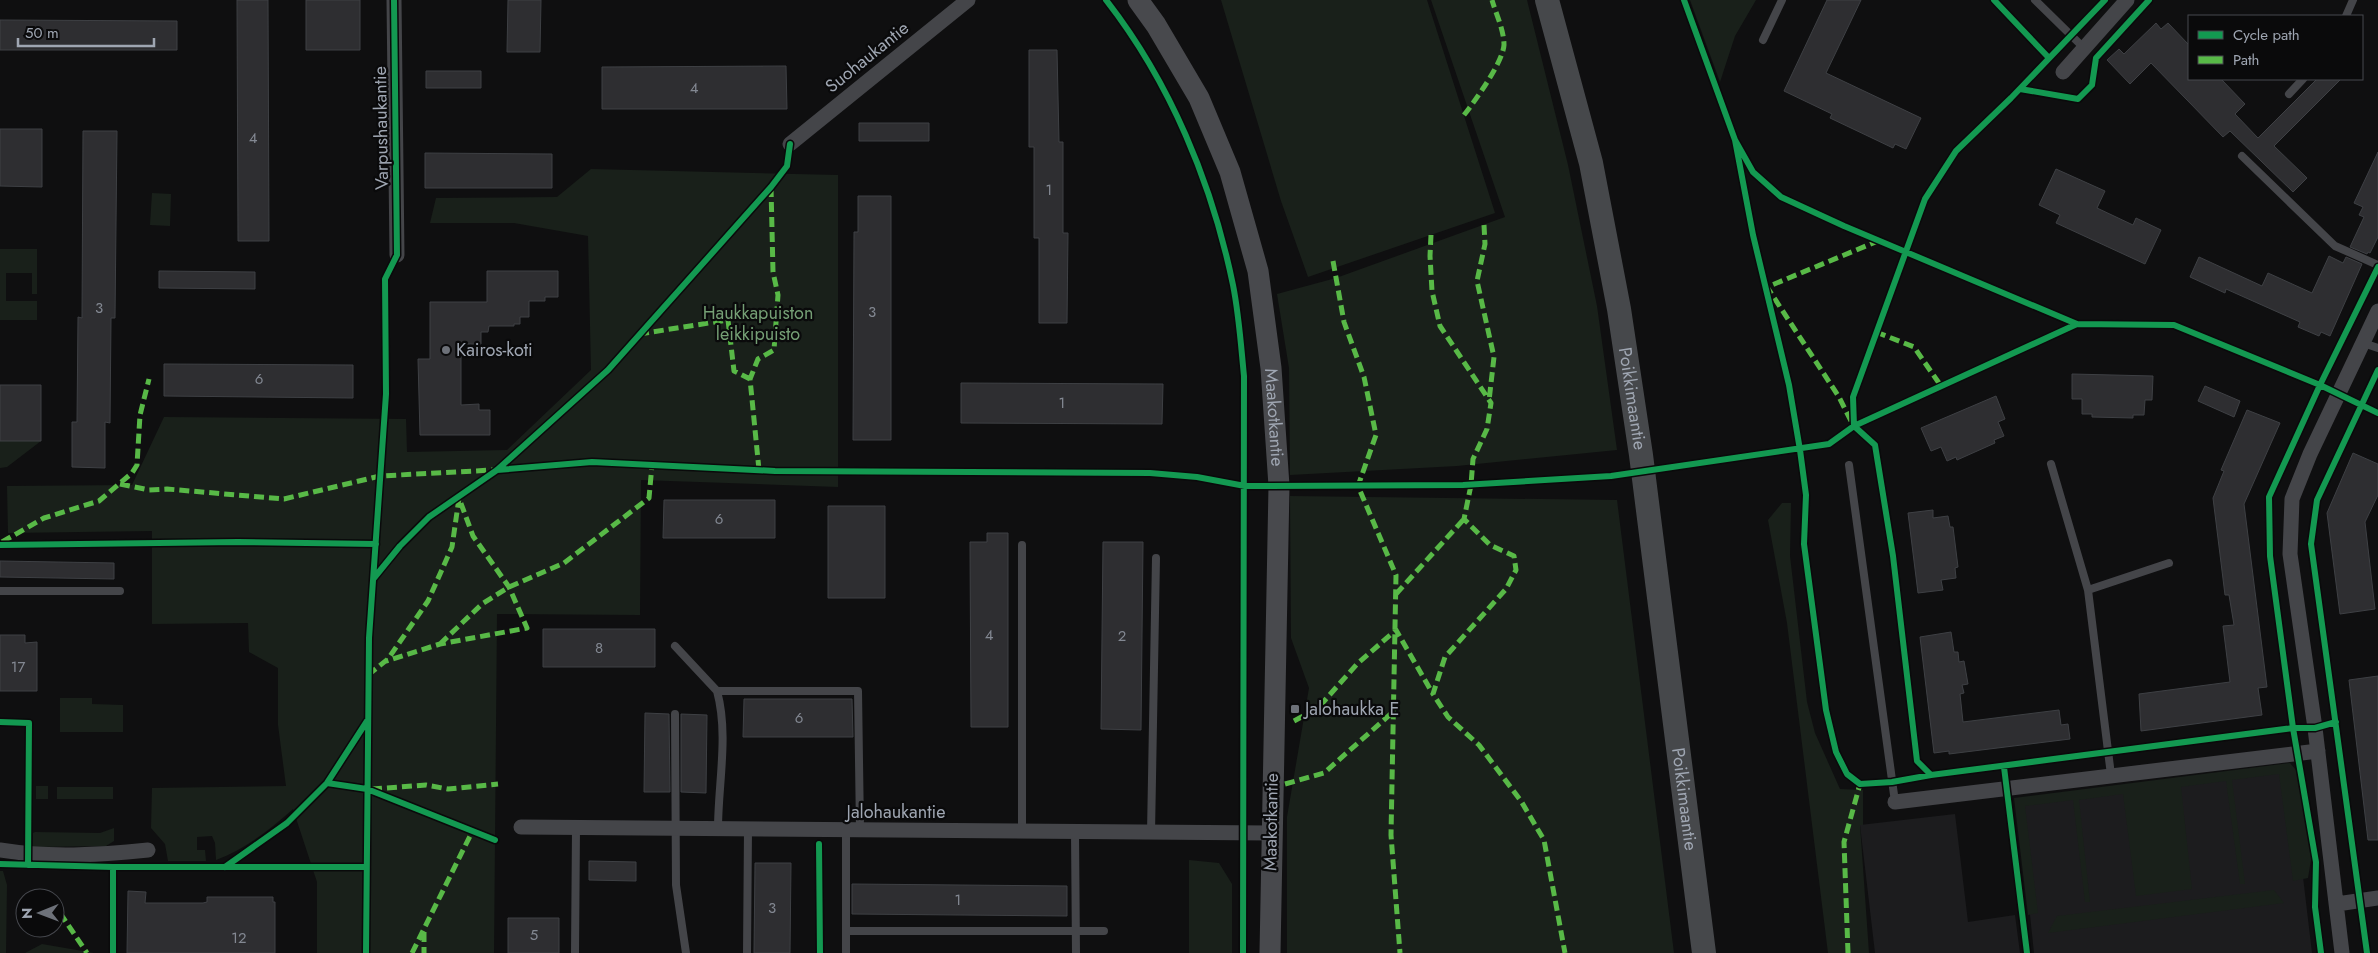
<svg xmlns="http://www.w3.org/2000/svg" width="2378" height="953" font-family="Jost,sans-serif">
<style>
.built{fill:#1c1c1e}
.green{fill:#19201a}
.building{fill:#2e2e31;stroke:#3e4044}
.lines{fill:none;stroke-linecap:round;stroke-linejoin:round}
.lane{stroke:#444549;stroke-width:8}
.street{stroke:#444549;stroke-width:15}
.secondary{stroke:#48494d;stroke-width:21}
.primary{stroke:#46484b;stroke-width:24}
.quiet{stroke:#58b947;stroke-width:5;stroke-dasharray:10 5;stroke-linecap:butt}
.cycleway-casing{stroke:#0a0a0b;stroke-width:9}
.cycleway{stroke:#139951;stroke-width:6}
.poi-dot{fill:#6d7179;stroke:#0a0a0b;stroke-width:2}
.labels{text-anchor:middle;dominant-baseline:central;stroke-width:4.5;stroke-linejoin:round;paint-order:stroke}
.number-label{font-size:15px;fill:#838892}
.street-label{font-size:18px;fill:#9fa6b2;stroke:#0a0a0b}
.park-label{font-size:18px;fill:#759f75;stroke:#0a0a0b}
.poi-label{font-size:18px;fill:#9fa6b2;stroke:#0a0a0b;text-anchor:start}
</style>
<rect width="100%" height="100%" fill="#0f0f10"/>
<path class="built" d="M 2290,767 L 2312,953 L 2034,953 L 2018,801 Z
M 1955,814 L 1968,922 L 2015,915 L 2020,953 L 1875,953 L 1860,825 Z"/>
<path class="green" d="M 1221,0 L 1427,0 L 1495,213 L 1308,277 L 1281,201 Z
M 1431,0 L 1527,0 L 1568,165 L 1597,306 L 1617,450 L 1457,466 L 1290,475 L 1289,368 L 1277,294 L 1336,278 L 1505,217 Z
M 1690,0 L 1756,0 L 1735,36 L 1720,82 Z
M 591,169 L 838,175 L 838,487 L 641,480 L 640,615 L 497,614 L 494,953 L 317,953 L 317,882 L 293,809 C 271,829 245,849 216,860 L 215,843 L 212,836 L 197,837 L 197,850 L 205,850 L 206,861 L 168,861 L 165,844 L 151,828 L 152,788 L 286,786 L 278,725 L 278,668 L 249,652 L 248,623 L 152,624 L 152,531 L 8,533 L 7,486 L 132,485 L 164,417 L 406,419 L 407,452 L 507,450 L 591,370 L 588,236 L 514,223 L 430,223 L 436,198 L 557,197 Z
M 152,193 L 171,194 L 170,226 L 150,225 Z
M 0,249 L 37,249 L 37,294 L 32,294 L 32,273 L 6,273 L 6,301 L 37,301 L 37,320 L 0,320 Z
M 0,441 L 41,441 L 7,467 L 0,468 Z
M 1290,496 L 1617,500 L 1674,953 L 1287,953 L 1287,817 L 1309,688 L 1291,638 Z
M 1782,503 L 1791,503 L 1790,556 L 1807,702 L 1815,733 L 1840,789 L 1863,790 L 1863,825 L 1860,825 L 1869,953 L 1828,953 L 1787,623 L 1768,520 Z
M 60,698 L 92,698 L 92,704 L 123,705 L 123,732 L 60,732 Z
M 2290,763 L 2301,776 L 2312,853 L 2308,878 L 2293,881 L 2279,774 L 2232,780 L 2245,884 L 2240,884 L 2226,781 L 2181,787 L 2192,889 L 2136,896 L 2123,794 L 2079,800 L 2090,902 L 2085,902 L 2073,800 L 2025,806 L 2038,913 L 2028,915 L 2014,798 Z
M 36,786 L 48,786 L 48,799 L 36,799 Z
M 57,787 L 113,787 L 113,799 L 57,799 Z
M 114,828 L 114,841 L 106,846 L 33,847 L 33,833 L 35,832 L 100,833 Z
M 1189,860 L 1219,863 L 1232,884 L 1232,953 L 1189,953 Z
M 0,871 L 3,871 L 7,885 L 6,953 L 0,953 Z
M 2274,890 L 2284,903 L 2048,933 L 2057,916 Z
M 42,944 L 94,953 L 25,953 Z"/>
<path class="building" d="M 237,0 L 268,0 L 269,241 L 238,241 Z
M 306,0 L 360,0 L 360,50 L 306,50 Z
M 508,0 L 541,0 L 540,52 L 507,52 Z
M 1827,0 L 1861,0 L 1826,73 L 1921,118 L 1906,149 L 1895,144 L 1893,148 L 1870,137 L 1830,118 L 1832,114 L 1784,91 Z
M 0,20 L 177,21 L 177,50 L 0,50 Z
M 2156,23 L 2161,29 L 2168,23 L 2189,45 L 2189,79 L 2221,79 L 2245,104 L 2235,114 L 2258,138 L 2317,79 L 2341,79 L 2274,146 L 2307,178 L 2293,192 L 2230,131 L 2223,137 L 2151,63 L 2130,84 L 2107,60 L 2119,49 L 2124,54 Z
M 1029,50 L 1057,50 L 1059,142 L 1063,142 L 1063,233 L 1068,233 L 1067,323 L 1039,323 L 1039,238 L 1034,238 L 1034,147 L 1029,147 Z
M 786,66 L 787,109 L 602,109 L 602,67 Z
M 426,71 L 481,71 L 481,88 L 426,88 Z
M 859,123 L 929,123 L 929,141 L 859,141 Z
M 0,129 L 42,129 L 42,187 L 0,186 Z
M 83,131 L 117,131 L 115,318 L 111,318 L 110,423 L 105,422 L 105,468 L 72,467 L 72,422 L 77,422 L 78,317 L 82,318 Z
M 2378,152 L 2378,237 L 2370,253 L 2368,252 L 2367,254 L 2350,247 L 2364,217 L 2359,215 L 2363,207 L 2354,203 Z
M 425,153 L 552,154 L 552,188 L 425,188 Z
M 2056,169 L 2105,191 L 2097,208 L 2133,225 L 2136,218 L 2161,230 L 2145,264 L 2056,223 L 2060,215 L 2039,205 Z
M 858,196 L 891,196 L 891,440 L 853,440 L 854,232 L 858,232 Z
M 2329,256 L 2343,263 L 2346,257 L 2362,264 L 2330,336 L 2321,332 L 2319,336 L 2298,327 L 2300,322 L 2226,289 L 2225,293 L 2190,277 L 2199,257 L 2262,286 L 2268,273 L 2312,293 Z
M 159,271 L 255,272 L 255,289 L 159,288 Z
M 487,271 L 558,271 L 558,297 L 545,297 L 545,301 L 529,301 L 529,317 L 520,317 L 520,324 L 514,324 L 514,326 L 489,326 L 488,332 L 481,332 L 481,344 L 461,344 L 461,405 L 479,404 L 479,410 L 490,410 L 490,435 L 420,435 L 418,359 L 430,359 L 430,302 L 487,302 Z
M 164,364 L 353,365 L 353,398 L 164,396 Z
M 2072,374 L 2153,376 L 2152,400 L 2145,400 L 2144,415 L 2133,415 L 2133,418 L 2092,417 L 2092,414 L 2082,414 L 2082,399 L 2072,399 Z
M 961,383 L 1163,384 L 1162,424 L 961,423 Z
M 0,385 L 41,385 L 41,441 L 0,441 Z
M 2205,386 L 2240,401 L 2234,417 L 2198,401 Z
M 1996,396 L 2005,419 L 1998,422 L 2004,436 L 1994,440 L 1995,443 L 1957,460 L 1956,457 L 1947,461 L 1941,447 L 1931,451 L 1921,428 Z
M 2247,410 L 2280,423 L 2244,504 L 2267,687 L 2258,688 L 2262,715 L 2141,731 L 2139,694 L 2230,682 L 2223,626 L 2234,625 L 2229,595 L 2225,595 L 2213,498 L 2224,471 L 2221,470 Z
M 2353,453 L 2378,464 L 2378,495 L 2365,522 L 2375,609 L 2340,614 L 2327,513 Z
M 664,500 L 775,500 L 775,538 L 663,538 Z
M 828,506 L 885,506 L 885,598 L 828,598 Z
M 1933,510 L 1933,518 L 1948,516 L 1950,527 L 1953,527 L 1958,567 L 1955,568 L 1956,578 L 1941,580 L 1943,590 L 1918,593 L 1908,513 Z
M 987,533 L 1008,533 L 1008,727 L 971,727 L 970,542 L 987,542 Z
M 1103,542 L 1143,542 L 1141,730 L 1101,729 Z
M 0,561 L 114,563 L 114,579 L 0,577 Z
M 543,629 L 655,629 L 655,667 L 543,667 Z
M 1951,632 L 1954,652 L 1958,652 L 1959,662 L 1964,661 L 1968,684 L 1962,685 L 1964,693 L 1960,694 L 1963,722 L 2059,710 L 2061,725 L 2068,724 L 2070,739 L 1949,754 L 1949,751 L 1934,753 L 1920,637 Z
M 0,635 L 25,635 L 25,643 L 37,642 L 37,691 L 0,691 Z
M 2378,676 L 2378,840 L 2368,840 L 2349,680 Z
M 744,699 L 852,699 L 853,737 L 743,737 Z
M 645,713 L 669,714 L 670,792 L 644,792 Z
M 681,714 L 707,715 L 706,793 L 681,792 Z
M 589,861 L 636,862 L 636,881 L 589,880 Z
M 755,863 L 791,863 L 790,953 L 754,953 Z
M 852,884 L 1067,886 L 1067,916 L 852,914 Z
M 128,891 L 146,892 L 145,903 L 203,903 L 207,902 L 207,897 L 273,897 L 273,902 L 275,902 L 275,953 L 127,953 Z
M 508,918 L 559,918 L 559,953 L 508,953 Z"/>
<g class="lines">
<path class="lane" d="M 2035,0 L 2084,48
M 2346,16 L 2353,0
M 1763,40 L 1782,0
M 2289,94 L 2303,79
M 2242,156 L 2335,246 L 2378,265
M 2363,343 L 2378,348
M 2051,464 L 2088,590 L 2111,775
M 1849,465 L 1895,802
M 1022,545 L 1022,831
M 2088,590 L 2169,563
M 0,591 L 120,591
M 675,646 L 717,691 L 858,691 L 860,830
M 717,691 C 729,735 718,784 718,829
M 675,714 L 676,885 L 686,953
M 1075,832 L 1076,953
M 1151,833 L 1156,558
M 846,931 L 1104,931
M 575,953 L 576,828
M 747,953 L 748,829
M 846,953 L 846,830"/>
<path class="street" d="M 394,0 L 397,255
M 2063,72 L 2127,0
M 790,144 L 968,0
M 1895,802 L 2318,751
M 521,827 L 1270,833
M 0,850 C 49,858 99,855 148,850
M 2337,904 L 2378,898
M 2342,953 L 2315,728 L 2290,554 L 2292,499 L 2310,454 L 2378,311"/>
<path class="secondary" id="s1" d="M 1138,0 L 1156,25 L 1199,98 L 1230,172 L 1258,271 L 1271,368 L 1279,486 L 1270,953"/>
<path class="primary" id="s2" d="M 1547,0 L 1591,163 L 1619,309 L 1641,455 L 1704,953"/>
<path class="quiet" d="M 1464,115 C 1475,101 1503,62 1504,45 C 1504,30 1496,14 1492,0
M 1484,225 L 1485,244 L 1477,281 L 1494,357 L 1489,401
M 1431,235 L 1430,256 L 1432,291 L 1440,326 L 1491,403 L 1487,429 L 1473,459 L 1471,485 L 1464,519 L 1490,545 L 1514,556 L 1516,570 L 1506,589 L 1445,657 L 1433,694 L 1448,717 L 1479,745 L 1521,801 L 1544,840 L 1565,953
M 1333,261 L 1344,322 L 1364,377 L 1376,435 L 1358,486 L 1396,575 L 1391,835 L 1400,953
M 1876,332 L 1914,347 L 1941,386
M 639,334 L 728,320 L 734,371 L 750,379
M 1851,421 L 1839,397 L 1767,287 L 1878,241
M 759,470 L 750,379 L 758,359 L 774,350 L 778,295 L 773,272 L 771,187
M 120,484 L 149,490 L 167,489 L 284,499 L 380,476 L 493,470
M 2,542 L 44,518 L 99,501 L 132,473 L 137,465 L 140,415 L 149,379
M 1396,594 L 1464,519
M 440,644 L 482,604 L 509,587 L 564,563 L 649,498 L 652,465
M 368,675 L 388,659 L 428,601 L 452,547 L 459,498 L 473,536 L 509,587 L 527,628 L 440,644 L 386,661
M 1294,721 L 1318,708 L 1357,664 L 1396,630 L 1433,694
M 1285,784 L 1324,773 L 1394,711
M 372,789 L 426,785 L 448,789 L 498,784
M 60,913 L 87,953
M 424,932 L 424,953
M 412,953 L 472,832
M 1848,953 L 1844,842 L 1860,784"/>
<defs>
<path id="cycleway" d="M 1106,0 C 1170,82 1212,183 1233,285 C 1239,315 1241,346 1244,376 L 1243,953
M 1684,0 L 1735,140 L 1753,172 L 1781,197 L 1844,226 L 2077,324
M 1994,0 L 2049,58
M 2020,89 L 2078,99 L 2092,85 L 2096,58 L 2149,0
M 1735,140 L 1753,235 L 1789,385 L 1800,450 L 1806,495 L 1804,544 L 1826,710 L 1836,752 L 1847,774 L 1860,784 L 1892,782 L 1931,775 L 2293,728 L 2315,728 L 2336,722
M 497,470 L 592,462 L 775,471 L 1150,473 L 1197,477 L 1245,486 L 1463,485 L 1611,476 L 1829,444 L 1854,426 L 2077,324 L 2174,325 L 2320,385 L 2378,413
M 0,545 L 238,542 L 376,544
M 374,578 L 400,546 L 429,517 L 497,470 L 608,370 L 771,187 L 787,166 L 790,144
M 0,722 L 29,723 L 28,865
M 2004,767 L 2027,953
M 1931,775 L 1917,761 L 1893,556 L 1875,445 L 1854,426 L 1853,397 L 1925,199 L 1956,151 L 2011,98 L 2105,0
M 327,783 L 367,789 L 495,840
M 819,844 L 820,953
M 0,864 L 113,867 L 366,867
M 225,867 L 287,823 L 327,783 L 367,721
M 113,953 L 113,867
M 366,953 L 369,638 L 386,394 L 385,279 L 397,255 L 394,0
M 2321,953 L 2315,907 L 2316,862 L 2293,728 L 2270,556 L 2269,497 L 2320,385 L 2378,267
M 2367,953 L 2311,544 L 2317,500 L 2378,370"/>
</defs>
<use href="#cycleway" class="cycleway-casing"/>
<use href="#cycleway" class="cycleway"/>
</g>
<g class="poi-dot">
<circle cx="446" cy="350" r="5"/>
<rect x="1290" y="704" width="10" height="10" rx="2.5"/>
</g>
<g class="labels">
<g class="number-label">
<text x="694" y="88">4</text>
<text x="253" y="138">4</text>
<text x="1049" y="190">1</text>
<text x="99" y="308">3</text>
<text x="872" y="312">3</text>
<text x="259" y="379">6</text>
<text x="1062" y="403">1</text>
<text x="719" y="519">6</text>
<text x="989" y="635">4</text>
<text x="1122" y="636">2</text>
<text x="599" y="648">8</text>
<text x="18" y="667">17</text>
<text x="799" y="718">6</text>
<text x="958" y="900">1</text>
<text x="772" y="908">3</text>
<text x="534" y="935">5</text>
<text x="239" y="938">12</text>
</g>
<g class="street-label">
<text transform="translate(867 57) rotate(-39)">Suohaukantie</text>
<text transform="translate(381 128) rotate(-91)">Varpushaukantie</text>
<text stroke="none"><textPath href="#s2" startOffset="408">Poikkimaantie</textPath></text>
<text stroke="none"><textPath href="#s1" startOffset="446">Maakotkantie</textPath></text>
<text stroke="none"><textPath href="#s2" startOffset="812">Poikkimaantie</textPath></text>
<text x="896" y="812">Jalohaukantie</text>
<text transform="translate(1271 822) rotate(-89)">Maakotkantie</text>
</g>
<g class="park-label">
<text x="758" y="313">Haukkapuiston<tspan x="758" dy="21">leikkipuisto</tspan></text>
</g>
<g class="poi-label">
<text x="456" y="350">Kairos-koti</text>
<text x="1305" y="709">Jalohaukka E</text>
</g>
</g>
<rect x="2188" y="15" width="175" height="65" fill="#0a0a0b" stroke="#46484e"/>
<rect x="2198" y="31" width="25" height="8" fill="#139951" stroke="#46484e"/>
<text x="2233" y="40" font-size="15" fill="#9fa6b2">Cycle path</text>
<rect x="2198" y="56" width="25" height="8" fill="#58b947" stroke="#46484e"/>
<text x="2233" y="65" font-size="15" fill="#9fa6b2">Path</text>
<g transform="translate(40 913) rotate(269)"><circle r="24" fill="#0a0a0b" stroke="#46484e"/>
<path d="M0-4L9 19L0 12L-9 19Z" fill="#6d7179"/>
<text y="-8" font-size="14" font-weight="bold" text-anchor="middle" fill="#9fa6b2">N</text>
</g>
<path d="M18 38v8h136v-8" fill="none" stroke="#9fa6b2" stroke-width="2.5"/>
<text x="25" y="38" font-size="15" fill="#9fa6b2" stroke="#0a0a0b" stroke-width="4" paint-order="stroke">50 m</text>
</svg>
